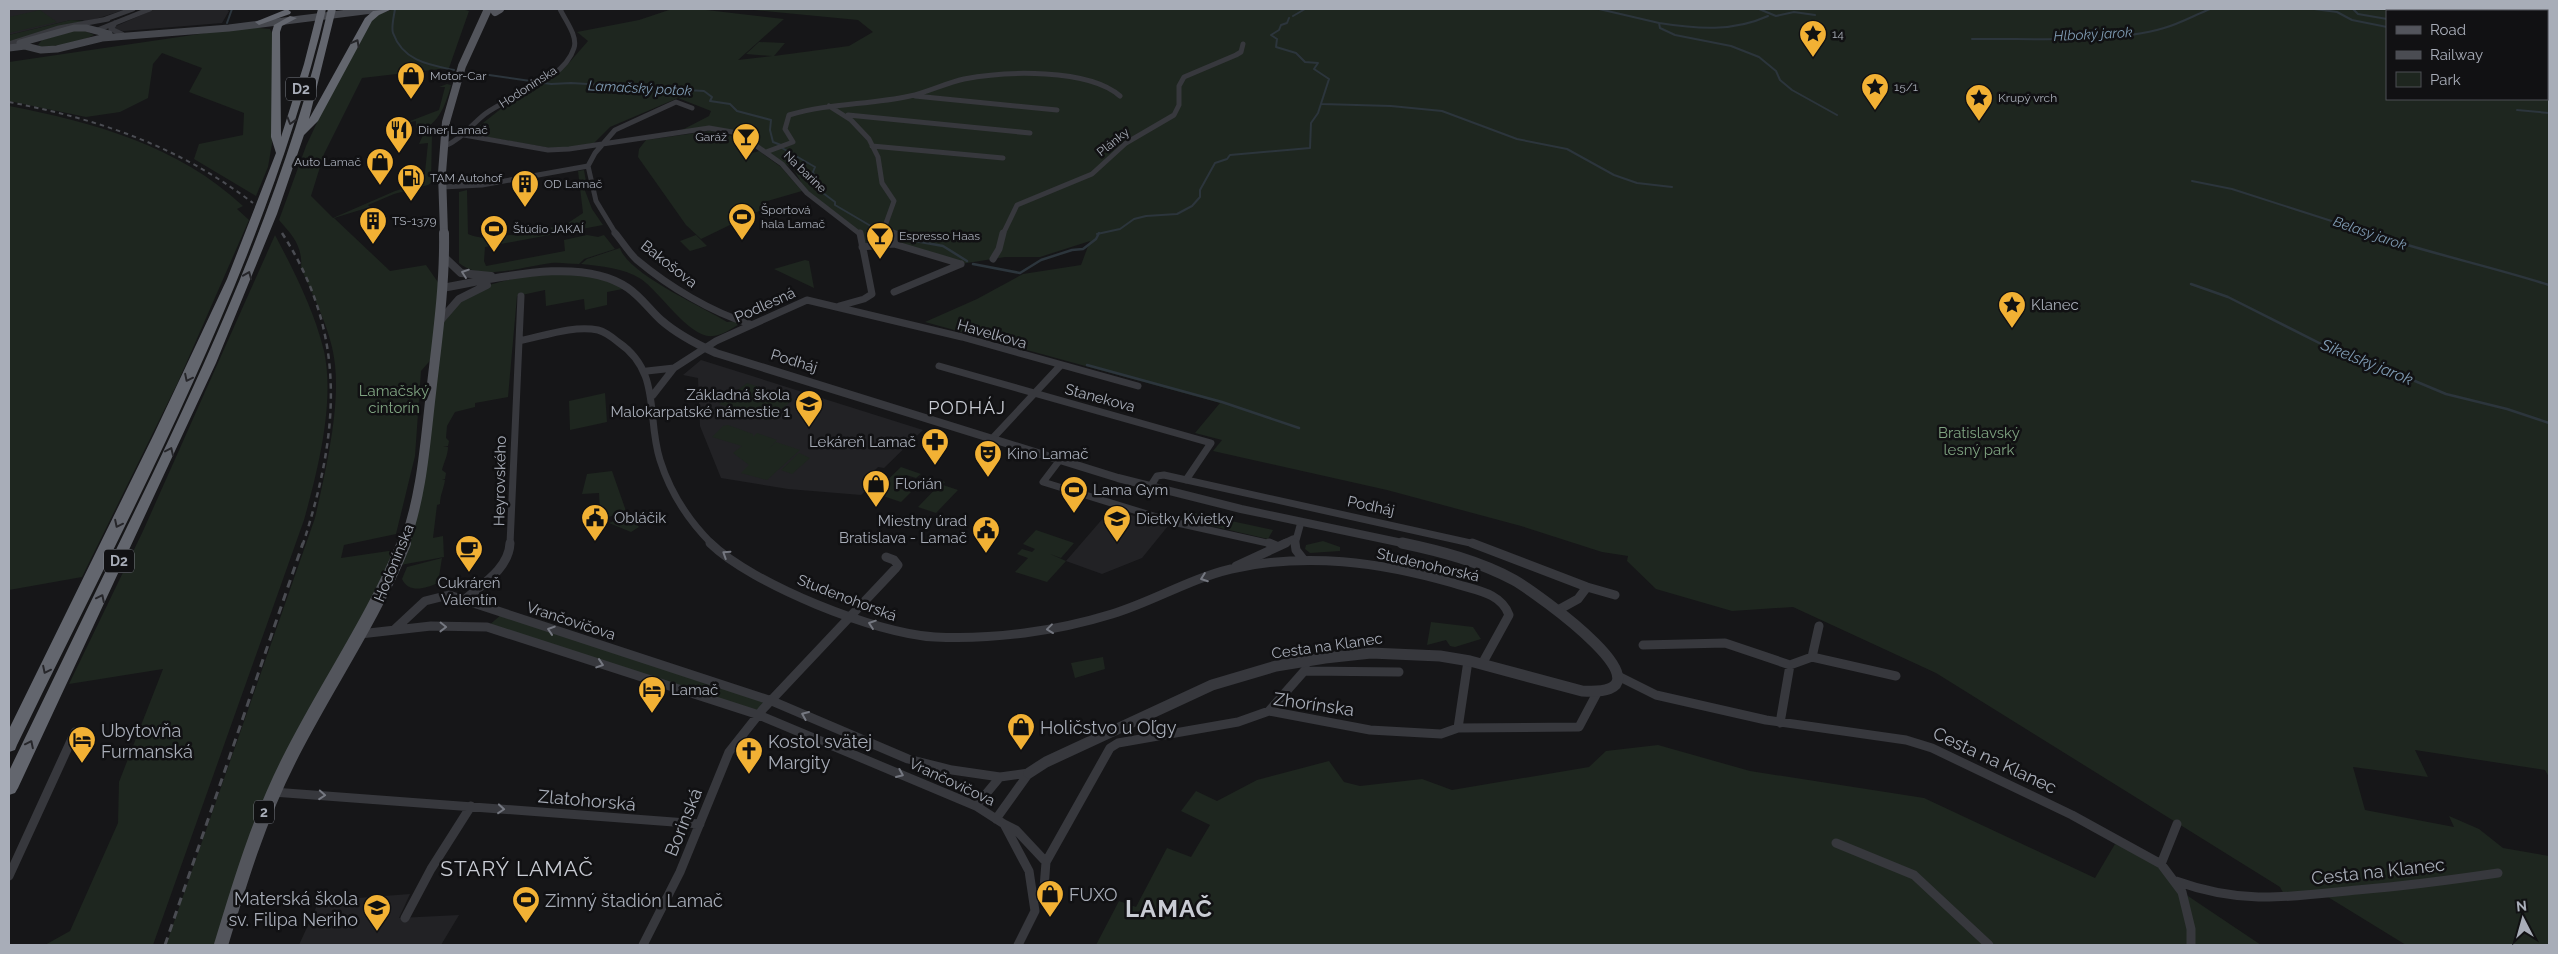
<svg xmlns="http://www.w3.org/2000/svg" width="2558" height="954" font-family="Raleway,sans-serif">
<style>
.built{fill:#222225}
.green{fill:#1e261f;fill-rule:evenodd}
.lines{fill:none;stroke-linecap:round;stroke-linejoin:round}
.stream-far1{stroke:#2c353c;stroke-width:2}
.stream{stroke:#2c353c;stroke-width:2.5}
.minor-far2{stroke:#37383d;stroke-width:5}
.minor-far1{stroke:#37383d;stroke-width:7}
.minor{stroke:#37383d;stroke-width:9}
.tertiary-far1{stroke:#37383d;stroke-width:8}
.tertiary{stroke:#37383d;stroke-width:11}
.secondary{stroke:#45474d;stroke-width:7}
.primary-far2{stroke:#53555c;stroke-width:8}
.primary-far1{stroke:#53555c;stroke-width:10}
.primary{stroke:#53555c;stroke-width:14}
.motorway{fill:#63666e;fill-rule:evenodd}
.rail-far2{stroke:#4a4c52;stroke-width:2;stroke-dasharray:4.5 4;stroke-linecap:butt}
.rail-far1{stroke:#4a4c52;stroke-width:2.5;stroke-dasharray:5.5 4.5;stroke-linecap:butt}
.rail{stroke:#4a4c52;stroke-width:3;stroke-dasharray:8 6;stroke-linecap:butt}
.oneway{stroke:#26262a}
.oneway2{stroke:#757881}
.labels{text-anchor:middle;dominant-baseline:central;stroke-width:5;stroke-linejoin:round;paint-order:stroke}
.far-poi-label{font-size:12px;fill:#a8adb8;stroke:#111113;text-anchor:start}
.far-street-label{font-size:12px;fill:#a8adb8;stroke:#111113}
.far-water-label{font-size:14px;font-style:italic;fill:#7f9bb3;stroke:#111113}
.shield{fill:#111113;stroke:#7b7e86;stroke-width:1}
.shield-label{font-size:14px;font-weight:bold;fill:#a8adb8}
.street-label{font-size:15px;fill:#a8adb8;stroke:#111113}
.poi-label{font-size:15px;fill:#a8adb8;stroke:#111113;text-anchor:start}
.park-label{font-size:15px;fill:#7fa381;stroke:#111113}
.water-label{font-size:16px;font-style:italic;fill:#7f9bb3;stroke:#111113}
.quarter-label{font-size:18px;letter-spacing:1px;fill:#c9ccd4;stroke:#111113}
.near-street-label{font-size:18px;fill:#a8adb8;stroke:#111113}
.near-poi-label{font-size:18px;fill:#a8adb8;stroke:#111113;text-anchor:start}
.near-quarter-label{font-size:21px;letter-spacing:1px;fill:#c9ccd4;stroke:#111113}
.near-district-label{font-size:24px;font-weight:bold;letter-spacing:1px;fill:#c9ccd4;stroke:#111113}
</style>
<rect width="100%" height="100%" fill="#161618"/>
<path class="built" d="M 9,9 L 127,9 L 86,22 L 82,20 L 71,20 L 9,35 Z
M 155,9 L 226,9 L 229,11 L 222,23 L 124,31 L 116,30 L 114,27 Z
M 701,360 L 923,430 L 884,468 L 878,467 L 874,471 L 883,474 L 861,495 L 788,489 L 721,478 L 700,426 L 698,378 L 683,375 Z
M 1111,509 L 1168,526 L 1142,558 L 1102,574 L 1066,561 Z
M 410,894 L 399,918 L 459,915 L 441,945 L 299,945 L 319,901 Z"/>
<path class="green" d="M 462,9 L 469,11 L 449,68 L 362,78 L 324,154 L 311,196 L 333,218 L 395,191 L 424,182 L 428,143 L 419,144 L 423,135 L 432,134 L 431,183 L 428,185 L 394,194 L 368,205 L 370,207 L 334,218 L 390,271 L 426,265 L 442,288 L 446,313 L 482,287 L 526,275 L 585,274 L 628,288 L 607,292 L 607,305 L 585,310 L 584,299 L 546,306 L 545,290 L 517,296 L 508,397 L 475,403 L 475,407 L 455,412 L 447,426 L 446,438 L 449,441 L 448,446 L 443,447 L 448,447 C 448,455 444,462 442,470 L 446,473 L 445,479 L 442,480 L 445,480 C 444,488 440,495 440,504 L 437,505 L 433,538 L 443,536 L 444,557 L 395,566 L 291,756 L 221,945 L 166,945 L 315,518 C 325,474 340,410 335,365 C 332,332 314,298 301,268 C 303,246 292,235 279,220 L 306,146 L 328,99 L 371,20 C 393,1 434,9 462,9 ZM 435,355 L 411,522 L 402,549 L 341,558 L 344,545 L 396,534 L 415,456 L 421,371 Z
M 672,9 L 698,9 L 784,19 L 738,60 L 772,56 L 746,54 L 759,42 L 785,43 L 774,56 L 849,46 L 873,32 L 858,20 L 743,9 L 2549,9 L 2549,777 L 2545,770 L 2415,750 L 2428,777 L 2353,767 L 2365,810 L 2454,827 L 2449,816 L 2479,829 L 2503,848 L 2549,856 L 2549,945 L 2406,945 L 2323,894 L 2286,898 L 2280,887 L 1936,673 L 1793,607 L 1732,611 L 1656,589 L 1627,561 L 1628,556 L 1602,552 L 1521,526 L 1387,490 L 1213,451 L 1222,440 L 1195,433 L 1220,403 L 925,322 L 977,299 L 1023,274 L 1081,265 L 1090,241 L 1040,257 L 1005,257 L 961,264 L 894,244 L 862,247 L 860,233 L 806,191 L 794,170 L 741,133 L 717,128 L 682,130 L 709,116 L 711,111 L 678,98 L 610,127 L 594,143 L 572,147 L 551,148 L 469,134 L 507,104 L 539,87 L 568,64 L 588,41 L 577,32 L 639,20 ZM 2387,11 L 2547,11 L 2547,99 L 2387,99 Z
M 40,10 L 57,22 L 9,33 L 9,17 Z
M 71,20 L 85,21 L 9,43 L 9,35 Z
M 247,27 L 270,29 L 272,33 L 272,144 L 268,167 L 256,196 L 194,159 L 199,144 L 243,135 L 244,113 L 189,92 L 202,68 L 162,53 L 153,64 L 148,98 L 120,112 L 86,117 L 9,101 L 9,62 Z
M 81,29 L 94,35 L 74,44 L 41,47 L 38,45 L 42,40 Z
M 447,84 L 451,85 C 447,101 437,132 416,128 L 416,121 L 405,123 L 439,110 L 445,87 L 439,87 Z
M 9,106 C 93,122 179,146 243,206 L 237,209 L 249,220 L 178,382 L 82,577 L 9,590 Z
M 710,131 L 732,136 L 752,153 L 759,151 L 781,167 L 802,191 L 764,202 L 767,207 L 701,239 L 686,225 L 638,157 L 639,149 L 646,140 Z
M 584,170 L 587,187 L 584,188 L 592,209 L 603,225 L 485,247 L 484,261 L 486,266 L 565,251 L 564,240 L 587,235 L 598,237 L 604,235 L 615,249 L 584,259 L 579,264 C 570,264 560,262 551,263 C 525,266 481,282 459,263 L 459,192 L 467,190 L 468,234 C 488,243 501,232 519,236 L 568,223 L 583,213 L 578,171 Z
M 275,235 C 294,271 314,310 324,351 C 335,402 318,470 304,520 L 153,945 L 45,945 L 70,931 L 118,823 L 119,782 L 163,669 L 69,684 L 143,531 Z
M 696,235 L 707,246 L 690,251 L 680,241 Z
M 620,248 C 628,274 703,307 727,322 L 737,321 L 738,325 C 731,329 722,335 713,336 C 690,339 660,292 641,279 C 624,268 601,266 581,264 L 587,259 Z
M 805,260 L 809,261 L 814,288 L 774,269 Z
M 747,383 L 794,399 L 767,420 L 719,404 Z
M 605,393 L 607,422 L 570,430 L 569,401 Z
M 728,425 L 753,434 L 753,437 L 757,433 L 777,440 L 768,449 L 776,442 L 800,450 L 767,480 L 741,473 L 749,465 L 733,453 L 742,446 L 712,437 L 723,426 Z
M 799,453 L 810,458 L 792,474 L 781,470 Z
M 901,467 L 921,474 L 916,478 L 906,475 L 895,487 L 911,492 L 901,502 L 874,493 Z
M 612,471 L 626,511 L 603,519 L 600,514 L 599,493 L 582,494 L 587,474 Z
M 943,481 L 945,482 L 943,485 L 958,490 L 936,513 L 918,507 Z
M 1185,511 L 1273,530 L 1268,539 L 1181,519 Z
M 630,515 L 639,527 L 631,532 L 609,523 Z
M 1036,530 L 1074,543 L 1061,558 L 1050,554 L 1066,561 L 1047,582 L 1015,572 L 1028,558 L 1017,554 L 1022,549 L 1032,552 L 1035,549 L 1023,544 Z
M 1323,541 L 1340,547 L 1340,551 L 1310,553 L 1305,549 L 1306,545 Z
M 442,558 L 438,583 C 426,588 409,594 402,579 L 407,567 Z
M 502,614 L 772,701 L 759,715 L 487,627 Z
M 1431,622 L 1473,627 L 1481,639 L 1455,647 L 1450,646 L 1446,640 L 1427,645 Z
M 1103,657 L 1105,669 L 1075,678 L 1071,663 Z
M 1658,745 L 1750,771 L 1924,798 L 2095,878 L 2115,844 L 2161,864 L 2182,892 L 2261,945 L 1096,945 L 1119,901 L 1136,907 L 1167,848 L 1191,857 L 1210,825 L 1181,811 L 1196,791 L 1217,801 L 1257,780 L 1329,761 L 1344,782 L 1360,786 L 1422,779 L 1452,790 L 1589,767 L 1606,751 Z"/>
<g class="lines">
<path class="stream-far1" d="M 395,9 C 394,16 391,27 393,33 C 403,61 429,65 454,70
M 1599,9 L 1659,23 L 1660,28 L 1675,35 L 1731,46 L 1759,57 L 1776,71 L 1780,80 L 1792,90 L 1837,115
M 1759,9 L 1776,16 L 1794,12 L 1815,15
M 2301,9 L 2304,9
M 2314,9 L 2337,12 L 2352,20 L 2387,27
M 2353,9 L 2358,14 L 2387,19
M 2448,9 L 2448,11
M 1293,16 L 1305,9
M 227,23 L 232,9
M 1659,23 C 1697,29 1733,32 1768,16
M 1972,39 C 2029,38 2110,44 2164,28 C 2179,24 2195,15 2210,9
M 2547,57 L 2549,57
M 468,72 L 551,84 L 571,83 L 704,91 L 712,97 L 710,101 L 730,104 L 737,111 L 771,120 L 770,130 L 773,142 L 781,145
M 1322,104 L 1391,106 L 1442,111 L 1517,139 L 1567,149 L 1614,175 L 1637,183 L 1672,187
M 2517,110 L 2549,113
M 782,148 L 815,167 L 813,172 L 819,190 L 835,202 L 835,205 L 881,232 L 889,234
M 2192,181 L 2232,189 L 2372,234
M 1097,234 L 1120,229 L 1134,219 L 1146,216 L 1177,214 L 1192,206 L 1200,197 L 1200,190 L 1215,163 L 1227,159 L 1230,155 L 1310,148 L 1311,123 L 1318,113 L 1329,79 L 1314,69 L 1318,63 L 1305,62 L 1296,53 L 1276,47 L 1277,39 L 1271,35 L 1279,30 L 1281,25 L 1287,23 L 1289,18"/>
<path class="stream" d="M 884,233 L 892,235
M 2369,233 C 2428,253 2489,266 2549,285
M 899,238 L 943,246 L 967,261
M 973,264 L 1020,273 L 1041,260 L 1072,250 L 1083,249 L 1096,239 L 1099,233
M 2191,284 L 2228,297 L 2339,353 L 2367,361 L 2446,394 L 2507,409 L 2549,423
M 1087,365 L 1222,402 L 1299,428"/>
<path class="minor-far2" d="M 103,20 L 133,9
M 115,23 L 111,29 L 122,34
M 95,31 L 150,9
M 9,44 L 59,28 L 108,19
M 915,96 L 1057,110
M 829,106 L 851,120 L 869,139 L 878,157 L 882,183 L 894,201 L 885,226 L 888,231 L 896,234
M 848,115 L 1030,133
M 464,135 L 548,150 L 569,149 L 709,128 L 738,133 L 782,164 L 807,193 L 860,234
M 872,146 L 1003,158
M 443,147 C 461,140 471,125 485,114 C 510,95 564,81 574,48 C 578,36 565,20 560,9
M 766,152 L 793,142 L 785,129 L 789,115 C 829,103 869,105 910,96 C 928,92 946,83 964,79 C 1005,71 1088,68 1120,96
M 442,175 L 464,184
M 442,187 L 482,185 L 588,166
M 616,234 L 596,201 L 588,166 L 595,153 L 615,130 L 676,102 L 692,108
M 1003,234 L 1017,205 L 1092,174 L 1126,143 L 1174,115 L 1179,105 L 1179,86 L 1184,77 L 1236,55 L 1241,52 L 1243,44"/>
<path class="minor-far1" d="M 615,233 C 622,241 629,253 637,260 C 668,286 711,312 750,324
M 893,233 L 899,235 L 894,244
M 862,247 L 894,244 L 961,264
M 993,259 L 999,249 L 1003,233
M 894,292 L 961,264
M 839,306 L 864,299 L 872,294 L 860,233
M 519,341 C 544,336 573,325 598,330 C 606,332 612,337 618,342 C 662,372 646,416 660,460 C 670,492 688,520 712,544
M 939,366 L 1211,443 L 1186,480
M 647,371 L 674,368 L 716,341 L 807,300 L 962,337 L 1138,386
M 653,395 L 674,368
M 991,440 L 1060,366
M 1059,461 L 1043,482 L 1173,522 L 1272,544
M 1150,487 L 1157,476 L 1164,475 L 1475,544
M 510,544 L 521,296
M 1283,544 L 1293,539
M 1295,544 L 1301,522"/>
<path class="minor" d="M 710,543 C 752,584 876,634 935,637 C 993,640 1057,631 1112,614 C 1152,602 1189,579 1231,569 C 1306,552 1380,562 1453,583 C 1474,590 1501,592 1509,615 L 1482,664
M 1269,543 L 1276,546
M 1295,543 L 1296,550 L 1303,559
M 1472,543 L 1587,587 L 1615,595
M 1236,566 L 1286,543
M 463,601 C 481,585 509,569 510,543
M 1558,610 L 1578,599 L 1587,587
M 395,629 L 425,601 L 449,595 L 772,701 L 908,759 L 952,770 L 1000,777 L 1029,773
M 360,634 L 431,626 L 487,627 L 759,715 L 976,806 L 1004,824 L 1029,871 L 1035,911 L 1018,945
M 1643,645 L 1725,643 L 1790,665
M 1812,657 L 1896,676
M 1306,671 L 1399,672
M 1618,676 L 1656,695 L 1766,720 L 1906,740 L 1932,748 L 2072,815 L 2161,864 L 2182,892 L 2191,929 L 2191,945
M 1269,711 L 1306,669
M 1780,723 L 1790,665 L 1812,657 L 1819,626
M 1458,728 L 1468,661
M 273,792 L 700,824
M 976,806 L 1000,777
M 996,819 L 1029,773
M 1004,824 L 1016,830 L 1046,862
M 1836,843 L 1914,875 L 1989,945
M 1046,862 L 1110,748 L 1118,743 L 1238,722 L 1269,711 L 1370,730 L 1441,734 L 1458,728 L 1579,727 L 1597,693
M 2161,864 L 2177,824
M 9,876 L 75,732
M 2176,881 C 2242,905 2289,897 2357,890 C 2404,886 2451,880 2498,873
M 1044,888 L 1046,862
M 405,918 L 431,869 L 471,806
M 643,945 L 680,872 L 729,752 L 763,709 L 895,569 L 898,565 L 894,560 L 886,557"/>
<path class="tertiary-far1" d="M 444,257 L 461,273 L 491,276
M 442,288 C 494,279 581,255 628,288 C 641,297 650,310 661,320 C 677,334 696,344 716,353 L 1118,478 L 1241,509 L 1407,544
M 439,322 L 459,299 L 487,285"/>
<path class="tertiary" d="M 1029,773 L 1046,762 L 1212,685 L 1276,666 L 1325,658 L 1371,653 L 1440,656 L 1470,661 L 1582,691 C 1685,698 1535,592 1514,580 C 1479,561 1440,551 1402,543"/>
<path class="secondary" d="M 20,43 L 74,28 L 86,28 L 109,34
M 9,48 L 25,46 L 41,50 L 57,49 L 102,38 L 229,28 L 380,9"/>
<path class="primary-far2" d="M 495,12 L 500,9
M 444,234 L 442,173 L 446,122 L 462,66 L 488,9"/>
<path class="primary-far1" d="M 404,544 C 422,495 425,444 431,393 C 437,340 445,286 444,233"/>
<path class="primary" d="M 221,945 C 240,882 259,819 289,760 C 326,686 373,620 404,543"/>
<path class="motorway" d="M 287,9 L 291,12 L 290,14 L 259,25 L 255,22 Z
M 318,9 L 326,9 C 264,269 133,506 17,745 L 15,750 L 9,752 L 9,729 L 154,434 L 227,279 L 276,153 L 271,137 L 272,32 L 274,25 L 290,16 L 297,18 L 282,26 L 280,32 L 281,137 L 304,64 Z
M 328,9 L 336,9 L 309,119 L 365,18 L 373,11 L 392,9 L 379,15 L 372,21 L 318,121 L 304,135 L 277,214 L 216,363 L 18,788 L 15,793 L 9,795 L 9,771 C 57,671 106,571 154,471 C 225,322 291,171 328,9 Z"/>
<path class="rail-far2" d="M 9,102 C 101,120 178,146 253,203"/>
<path class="rail-far1" d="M 282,233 C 348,335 339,433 303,544"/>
<path class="rail" d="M 165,945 L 303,543"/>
</g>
<defs><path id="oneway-chevron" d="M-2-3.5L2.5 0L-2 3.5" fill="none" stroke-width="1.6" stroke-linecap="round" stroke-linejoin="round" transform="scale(1.25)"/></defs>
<g class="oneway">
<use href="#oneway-chevron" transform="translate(356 43) rotate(-62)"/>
<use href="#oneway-chevron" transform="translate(291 121) rotate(107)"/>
<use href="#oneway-chevron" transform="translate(248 275) rotate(-68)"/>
<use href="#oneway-chevron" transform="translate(188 378) rotate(116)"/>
<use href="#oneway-chevron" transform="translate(170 451) rotate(-65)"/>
<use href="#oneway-chevron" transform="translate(118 524) rotate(116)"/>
<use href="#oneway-chevron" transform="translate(101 598) rotate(-64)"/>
<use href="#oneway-chevron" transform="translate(46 670) rotate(116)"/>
<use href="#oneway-chevron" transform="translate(30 744) rotate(-64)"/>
</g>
<g class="oneway2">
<use href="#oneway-chevron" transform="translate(465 273) rotate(-161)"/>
<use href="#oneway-chevron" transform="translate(726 554) rotate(-147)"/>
<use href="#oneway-chevron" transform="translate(1204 578) rotate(160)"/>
<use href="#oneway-chevron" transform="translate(872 624) rotate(-161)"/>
<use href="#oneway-chevron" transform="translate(443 627) rotate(1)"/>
<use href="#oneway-chevron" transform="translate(1050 629) rotate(173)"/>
<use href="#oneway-chevron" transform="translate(551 630) rotate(-162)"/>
<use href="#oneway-chevron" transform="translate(600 664) rotate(18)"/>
<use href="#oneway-chevron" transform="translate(805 715) rotate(-157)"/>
<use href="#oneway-chevron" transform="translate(900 774) rotate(23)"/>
<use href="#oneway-chevron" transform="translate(322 795) rotate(4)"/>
<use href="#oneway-chevron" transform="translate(501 809) rotate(5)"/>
</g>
<defs>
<symbol id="sight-pin" viewBox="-11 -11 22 30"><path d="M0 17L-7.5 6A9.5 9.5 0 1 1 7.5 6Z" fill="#f2b134" stroke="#111113"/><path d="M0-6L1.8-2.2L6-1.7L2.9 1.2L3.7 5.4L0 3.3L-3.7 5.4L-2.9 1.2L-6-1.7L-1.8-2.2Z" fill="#111"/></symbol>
<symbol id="shop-pin" viewBox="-11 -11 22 30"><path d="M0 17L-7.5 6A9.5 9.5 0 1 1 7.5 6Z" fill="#f2b134" stroke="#111113"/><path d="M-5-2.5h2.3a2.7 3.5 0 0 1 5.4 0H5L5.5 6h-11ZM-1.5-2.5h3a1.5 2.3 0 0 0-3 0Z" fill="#111"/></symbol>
<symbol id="restaurant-pin" viewBox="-11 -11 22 30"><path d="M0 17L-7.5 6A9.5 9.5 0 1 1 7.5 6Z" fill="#f2b134" stroke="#111113"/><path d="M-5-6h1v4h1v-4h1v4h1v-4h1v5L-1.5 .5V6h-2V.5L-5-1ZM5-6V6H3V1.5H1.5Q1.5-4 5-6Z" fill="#111"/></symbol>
<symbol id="bar-pin" viewBox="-11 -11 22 30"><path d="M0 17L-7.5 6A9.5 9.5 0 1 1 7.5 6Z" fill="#f2b134" stroke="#111113"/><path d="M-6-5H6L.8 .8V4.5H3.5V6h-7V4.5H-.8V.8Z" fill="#111"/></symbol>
<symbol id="fuel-pin" viewBox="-11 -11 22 30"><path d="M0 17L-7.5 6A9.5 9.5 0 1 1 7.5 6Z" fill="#f2b134" stroke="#111113"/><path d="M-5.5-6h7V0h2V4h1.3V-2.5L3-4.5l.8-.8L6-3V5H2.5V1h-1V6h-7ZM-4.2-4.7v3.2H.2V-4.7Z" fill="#111"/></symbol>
<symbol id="building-pin" viewBox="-11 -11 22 30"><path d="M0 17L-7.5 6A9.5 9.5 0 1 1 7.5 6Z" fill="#f2b134" stroke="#111113"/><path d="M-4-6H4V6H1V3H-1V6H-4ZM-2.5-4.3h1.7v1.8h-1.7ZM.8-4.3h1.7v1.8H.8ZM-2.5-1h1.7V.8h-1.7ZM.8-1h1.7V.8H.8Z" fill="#111"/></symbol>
<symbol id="stadium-pin" viewBox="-11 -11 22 30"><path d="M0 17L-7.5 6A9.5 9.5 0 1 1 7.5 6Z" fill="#f2b134" stroke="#111113"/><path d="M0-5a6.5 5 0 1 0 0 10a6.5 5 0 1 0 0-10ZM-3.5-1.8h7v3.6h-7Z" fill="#111"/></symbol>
<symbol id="school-pin" viewBox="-11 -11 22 30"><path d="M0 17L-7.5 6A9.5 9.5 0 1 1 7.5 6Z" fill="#f2b134" stroke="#111113"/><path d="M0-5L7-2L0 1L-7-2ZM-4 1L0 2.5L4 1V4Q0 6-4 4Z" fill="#111"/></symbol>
<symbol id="pharmacy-pin" viewBox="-11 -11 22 30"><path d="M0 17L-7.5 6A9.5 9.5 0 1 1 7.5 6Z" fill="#f2b134" stroke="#111113"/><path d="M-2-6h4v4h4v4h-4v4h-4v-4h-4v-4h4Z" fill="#111"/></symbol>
<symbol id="theatre-pin" viewBox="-11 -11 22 30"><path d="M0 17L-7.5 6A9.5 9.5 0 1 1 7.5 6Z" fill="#f2b134" stroke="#111113"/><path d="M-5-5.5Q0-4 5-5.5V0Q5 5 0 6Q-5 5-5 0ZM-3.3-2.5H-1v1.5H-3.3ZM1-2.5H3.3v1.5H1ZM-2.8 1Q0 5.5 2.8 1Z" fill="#111"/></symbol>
<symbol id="civic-pin" viewBox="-11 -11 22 30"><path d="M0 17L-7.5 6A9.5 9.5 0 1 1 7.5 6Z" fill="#f2b134" stroke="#111113"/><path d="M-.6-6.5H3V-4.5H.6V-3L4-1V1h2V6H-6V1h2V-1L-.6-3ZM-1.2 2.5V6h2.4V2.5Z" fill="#111"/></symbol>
<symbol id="cafe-pin" viewBox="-11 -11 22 30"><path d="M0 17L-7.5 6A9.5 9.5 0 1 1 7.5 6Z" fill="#f2b134" stroke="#111113"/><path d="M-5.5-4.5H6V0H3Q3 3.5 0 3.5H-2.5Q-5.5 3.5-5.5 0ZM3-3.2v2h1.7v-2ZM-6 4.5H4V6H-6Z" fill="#111"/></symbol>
<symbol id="hotel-pin" viewBox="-11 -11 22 30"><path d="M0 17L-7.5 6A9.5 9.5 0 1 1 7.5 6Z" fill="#f2b134" stroke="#111113"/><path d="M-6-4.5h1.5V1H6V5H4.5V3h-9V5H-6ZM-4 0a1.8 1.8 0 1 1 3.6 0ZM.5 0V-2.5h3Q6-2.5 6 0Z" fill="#111"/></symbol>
<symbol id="church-pin" viewBox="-11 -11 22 30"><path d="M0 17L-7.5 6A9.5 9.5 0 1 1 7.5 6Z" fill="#f2b134" stroke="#111113"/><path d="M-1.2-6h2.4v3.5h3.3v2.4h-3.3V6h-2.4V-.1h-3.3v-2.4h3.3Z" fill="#111"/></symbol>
</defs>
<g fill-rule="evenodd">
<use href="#sight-pin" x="1797" y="18" width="32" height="43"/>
<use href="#shop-pin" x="395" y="60" width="32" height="43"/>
<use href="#sight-pin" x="1859" y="71" width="32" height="43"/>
<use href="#sight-pin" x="1963" y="82" width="32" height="43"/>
<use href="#restaurant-pin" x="383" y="114" width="32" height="43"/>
<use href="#bar-pin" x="730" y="121" width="32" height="43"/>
<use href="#shop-pin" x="364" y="146" width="32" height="43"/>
<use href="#fuel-pin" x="395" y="162" width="32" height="43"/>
<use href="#building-pin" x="509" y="168" width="32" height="43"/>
<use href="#stadium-pin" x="726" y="201" width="32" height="43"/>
<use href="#building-pin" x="357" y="205" width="32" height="43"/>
<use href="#stadium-pin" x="478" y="213" width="32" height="43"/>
<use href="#bar-pin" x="864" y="220" width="32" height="43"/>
<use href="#sight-pin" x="1996" y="289" width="32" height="43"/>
<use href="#school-pin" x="793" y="388" width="32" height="43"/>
<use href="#pharmacy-pin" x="919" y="426" width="32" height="43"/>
<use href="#theatre-pin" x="972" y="438" width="32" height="43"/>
<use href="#shop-pin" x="860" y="468" width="32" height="43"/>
<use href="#stadium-pin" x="1058" y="474" width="32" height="43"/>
<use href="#civic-pin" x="579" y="502" width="32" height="43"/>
<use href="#school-pin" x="1101" y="503" width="32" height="43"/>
<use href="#civic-pin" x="970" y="514" width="32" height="43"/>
<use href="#cafe-pin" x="453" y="533" width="32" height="43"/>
<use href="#hotel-pin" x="636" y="674" width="32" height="43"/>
<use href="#shop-pin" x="1005" y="711" width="32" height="43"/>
<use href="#hotel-pin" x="66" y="724" width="32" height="43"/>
<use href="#church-pin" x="733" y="735" width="32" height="43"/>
<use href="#shop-pin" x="1034" y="878" width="32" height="43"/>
<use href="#stadium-pin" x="510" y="884" width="32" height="43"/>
<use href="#school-pin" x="361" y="892" width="32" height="43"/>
</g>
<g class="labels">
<g class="far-poi-label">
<text x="1832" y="34">14</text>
<text x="430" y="76">Motor-Car</text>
<text x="1894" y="87">15/1</text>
<text x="1998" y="98">Krupý vrch</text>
<text x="418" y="130">Diner Lamač</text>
<text x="727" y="137" text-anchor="end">Garáž</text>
<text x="361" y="162" text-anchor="end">Auto Lamač</text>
<text x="430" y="178">TAM Autohof</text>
<text x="544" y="184">OD Lamač</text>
<text x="761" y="210">Športová<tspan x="761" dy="14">hala Lamač</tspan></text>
<text x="392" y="221">TS-1379</text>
<text x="513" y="229">Štúdio JAKAÍ</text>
<text x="899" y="236">Espresso Haas</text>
</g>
<g class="far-street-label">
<text transform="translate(528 87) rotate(-33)">Hodonínska</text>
<text transform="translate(1113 142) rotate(-39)">Plánky</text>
<text transform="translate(805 172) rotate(44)">Na barine</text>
</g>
<g class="far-water-label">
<text transform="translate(2093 34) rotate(-3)">Hlboký jarok</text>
<text transform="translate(640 88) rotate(3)">Lamačský potok</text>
<text transform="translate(2370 233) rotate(19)">Belasý jarok</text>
</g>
<g class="shield">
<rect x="286" y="77.5" width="30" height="23" rx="4"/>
<rect x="104" y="549.5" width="30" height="23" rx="4"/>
<rect x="254" y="800.5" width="20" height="23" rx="4"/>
</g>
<g class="shield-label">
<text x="301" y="89">D2</text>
<text x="119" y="561">D2</text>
<text x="264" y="812">2</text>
</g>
<g class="street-label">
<text transform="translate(669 264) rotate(38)">Bakošova</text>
<text transform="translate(765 305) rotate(-24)">Podlesná</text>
<text transform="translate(992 334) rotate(16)">Havelkova</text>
<text transform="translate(794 361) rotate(17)">Podháj</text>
<text transform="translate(1100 398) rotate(15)">Stanekova</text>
<text transform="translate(500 481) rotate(-89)">Heyrovského</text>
<text transform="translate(1371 506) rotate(12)">Podháj</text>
<text transform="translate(394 563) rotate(-68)">Hodonínska</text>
<text transform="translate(1428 565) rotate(13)">Studenohorská</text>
<text transform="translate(847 598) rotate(21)">Studenohorská</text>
<text transform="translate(571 621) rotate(18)">Vrančovičova</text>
<text transform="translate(1327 646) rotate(-8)">Cesta na Klanec</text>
<text transform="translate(952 782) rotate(25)">Vrančovičova</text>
</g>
<g class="poi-label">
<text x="2031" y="305">Klanec</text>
<text x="790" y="395" text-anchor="end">Základná škola<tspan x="790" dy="17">Malokarpatské námestie 1</tspan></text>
<text x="916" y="442" text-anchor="end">Lekáreň Lamač</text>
<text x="1007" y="454">Kino Lamač</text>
<text x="895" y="484">Florián</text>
<text x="1093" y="490">Lama Gym</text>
<text x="614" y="518">Obláčik</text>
<text x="1136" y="519">Dietky Kvietky</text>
<text x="967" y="521" text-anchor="end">Miestny úrad<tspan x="967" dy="17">Bratislava - Lamač</tspan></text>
<text x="469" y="583" text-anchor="middle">Cukráreň<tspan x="469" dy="17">Valentín</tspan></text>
<text x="671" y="690">Lamač</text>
</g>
<g class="park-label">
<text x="394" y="391">Lamačský<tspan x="394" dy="17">cintorín</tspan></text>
<text x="1979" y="433">Bratislavský<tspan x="1979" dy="17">lesný park</tspan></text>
</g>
<g class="water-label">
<text transform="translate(2367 362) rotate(22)">Sikelský jarok</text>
</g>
<g class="quarter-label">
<text x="967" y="407">PODHÁJ</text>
</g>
<g class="near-street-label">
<text transform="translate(1314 704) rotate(8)">Zhorínska</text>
<text transform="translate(1995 760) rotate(25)">Cesta na Klanec</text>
<text transform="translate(587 800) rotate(5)">Zlatohorská</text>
<text transform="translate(683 822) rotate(-68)">Borinská</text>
<text transform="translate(2378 871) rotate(-6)">Cesta na Klanec</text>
</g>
<g class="near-poi-label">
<text x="1040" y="727">Holičstvo u Oľgy</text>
<text x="101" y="730">Ubytovňa<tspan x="101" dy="21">Furmanská</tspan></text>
<text x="768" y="741">Kostol svätej<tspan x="768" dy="21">Margity</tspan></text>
<text x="1069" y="894">FUXO</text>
<text x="358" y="898" text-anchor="end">Materská škola<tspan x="358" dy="21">sv. Filipa Neriho</tspan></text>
<text x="545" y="900">Zimný štadión Lamač</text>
</g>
<g class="near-quarter-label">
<text x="517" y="868">STARÝ LAMAČ</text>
</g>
<g class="near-district-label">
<text x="1169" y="908">LAMAČ</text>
</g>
</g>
<rect width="2558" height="954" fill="none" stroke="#a8adb8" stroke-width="20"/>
<rect x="2386" y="10" width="162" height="90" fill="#111113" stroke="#4d4f55"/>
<rect x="2396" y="26" width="25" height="8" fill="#53555c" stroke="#4d4f55"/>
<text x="2430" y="35" font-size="15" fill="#a8adb8">Road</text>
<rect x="2396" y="51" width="25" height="8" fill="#4a4c52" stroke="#4d4f55"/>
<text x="2430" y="60" font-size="15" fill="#a8adb8">Railway</text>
<rect x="2396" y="72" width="25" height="15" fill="#1e261f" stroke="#4d4f55"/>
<text x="2430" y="85" font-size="15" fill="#a8adb8">Park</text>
<g transform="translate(2523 919) rotate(354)" stroke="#111113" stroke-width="4" paint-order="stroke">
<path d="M0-4L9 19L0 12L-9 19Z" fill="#a8adb8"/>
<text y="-8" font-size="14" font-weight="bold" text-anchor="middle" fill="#a8adb8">N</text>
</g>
</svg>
